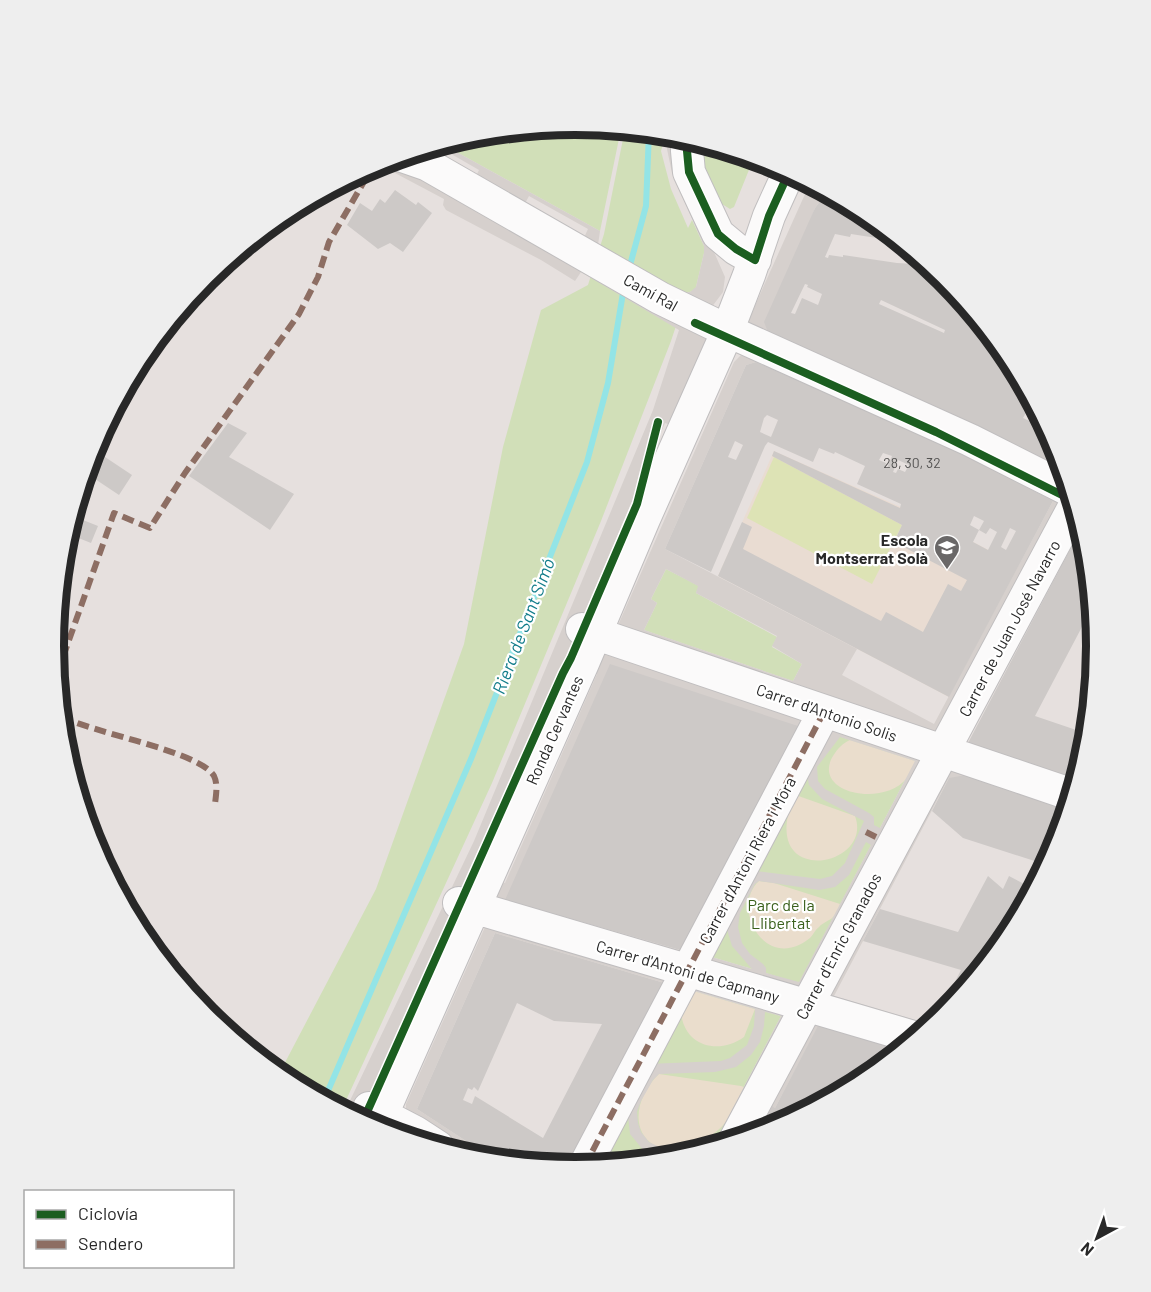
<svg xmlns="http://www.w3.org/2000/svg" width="1151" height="1292" font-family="Barlow,sans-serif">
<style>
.education{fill:#e9dcd2}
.green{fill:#d1dfb8}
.sand{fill:#eaddcc}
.pitch{fill:#dde3b5}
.plaza{fill:#d6d0cd;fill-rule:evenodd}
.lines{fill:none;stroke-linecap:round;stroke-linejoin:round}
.stream{stroke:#93e4e6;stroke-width:6}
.building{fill:#cdc9c7;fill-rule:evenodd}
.minor-casing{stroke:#c0bebf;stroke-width:34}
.minor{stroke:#fbfafa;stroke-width:32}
.quiet{stroke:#8d6e63;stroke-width:6;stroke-dasharray:12 6;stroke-linecap:butt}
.cycleway-casing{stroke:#fff;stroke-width:11}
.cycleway{stroke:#1b5e20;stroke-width:8}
.labels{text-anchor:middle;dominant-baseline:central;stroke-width:4.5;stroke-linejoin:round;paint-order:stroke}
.number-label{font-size:14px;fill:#525150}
.street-label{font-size:16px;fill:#282828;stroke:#fff}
.poi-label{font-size:16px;font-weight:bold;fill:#282828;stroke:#fff;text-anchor:end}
.park-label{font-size:16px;fill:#3a601c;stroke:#fff}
.water-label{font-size:18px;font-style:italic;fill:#137d8b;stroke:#fff}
.rim{fill:none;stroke:#282828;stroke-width:8}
</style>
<rect width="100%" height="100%" fill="#e6e0de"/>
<path class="education" d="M 774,451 L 939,524 L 1019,566 L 949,697 L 718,576 Z"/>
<path class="green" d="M 576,125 L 621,129 L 600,231 L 442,144 L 474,134 Z
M 625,129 L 666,133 L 661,151 L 671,189 L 688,228 L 692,220 L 704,246 L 704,253 L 696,287 L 695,290 L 687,293 L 671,341 L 601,521 L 492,783 L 342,1109 L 279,1074 L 376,889 L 464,644 L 503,447 L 541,310 L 588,285 L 604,234 Z
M 707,143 L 764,161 L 753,160 L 734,207 L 730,209 L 722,204 L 705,170 L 703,161 Z
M 666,569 L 699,586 L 696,593 L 777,637 L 772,647 L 802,664 L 793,681 L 644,630 L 657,603 L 651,599 Z
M 823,731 L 915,761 L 799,983 L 705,955 Z
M 686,989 L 781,1016 L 713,1146 L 677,1158 L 594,1166 Z"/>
<path class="sand" d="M 850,740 L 915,761 C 913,766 910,773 907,778 C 883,808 811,793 833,756 C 838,748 843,743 850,740 Z
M 790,793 L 855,816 C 873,864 773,886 788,815 L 780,811 Z
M 759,881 L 774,883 L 840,904 C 839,907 837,914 834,916 C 830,921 823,922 819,927 C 815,930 813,935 810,938 C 765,974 730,907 759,881 Z
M 686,989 L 755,1009 L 744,1037 C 719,1055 684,1047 681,1012 C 681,1004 685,996 686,989 Z
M 659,1074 L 741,1086 L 744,1087 C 738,1099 733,1114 724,1124 C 715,1135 687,1153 672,1153 C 666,1152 660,1149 655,1146 C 627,1129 639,1092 659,1074 Z"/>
<path class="pitch" d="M 774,457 L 902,525 L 872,584 L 747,518 Z"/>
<path class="plaza" d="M 669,134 L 676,134 L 674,154 L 676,166 L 725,277 L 723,292 L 711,308 L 699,307 L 682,300 L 593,255 L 582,242 L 588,229 L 529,196 L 522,209 L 473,182 L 479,170 L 446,151 L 438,163 L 426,156 L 431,148 L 442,144 L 600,231 L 597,252 L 664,288 L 666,284 L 684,293 L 690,292 L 696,287 L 704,253 L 704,246 L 672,173 L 667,149 Z
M 400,159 L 704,329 L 708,341 L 673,426 L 665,423 L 567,655 L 359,1119 L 345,1111 L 474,841 L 653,410 L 679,330 L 581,272 L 575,281 L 541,260 L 446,210 L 443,205 L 444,199 L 378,164 Z
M 810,183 L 831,194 L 824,196 L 815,208 L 768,332 L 749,328 L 748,321 Z
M 747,349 L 1061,501 L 943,735 L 619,630 L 619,623 L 734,362 ZM 756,362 L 977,460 L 1053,501 L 934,724 L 842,675 L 857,649 L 665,549 L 746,365 ZM 666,569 L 698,586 L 696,593 L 777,636 L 772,646 L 802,664 L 793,681 L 644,630 L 657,603 L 651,599 Z
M 604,651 L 923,759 L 802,990 L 498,906 L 492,895 L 499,881 L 505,883 L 597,674 L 592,671 ZM 804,728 L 687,952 L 506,900 ZM 823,731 L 831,734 L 810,759 L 807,775 L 809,785 L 822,799 L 864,821 L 845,863 L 832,876 L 820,879 L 755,871 ZM 840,737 L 915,761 L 880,828 L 874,825 L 874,817 L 869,813 L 825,789 L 818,781 L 817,767 ZM 866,842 L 871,845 L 799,982 L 766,973 L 766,968 L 763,964 L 750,954 L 742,943 L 738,927 L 740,913 L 755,884 L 759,881 L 766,882 L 819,890 L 835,887 L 849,875 ZM 727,920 L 728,933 L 732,946 L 752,969 L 705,955 Z
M 947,767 L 1070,804 L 949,778 L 834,996 L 932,1025 L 928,1028 L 829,997 Z
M 485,927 L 787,1011 L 721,1144 L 713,1146 L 781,1016 L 765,1012 L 764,1026 L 760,1042 L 751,1055 L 736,1067 L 715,1072 L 659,1074 L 653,1080 L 641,1101 L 637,1112 L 638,1123 L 641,1132 L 649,1142 L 680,1157 L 661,1159 L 644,1151 L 630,1134 L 627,1107 L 671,985 L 495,933 L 417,1109 L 495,1160 L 475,1158 L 406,1112 L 406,1104 ZM 687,989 L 755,1009 L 754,1026 L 747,1045 L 730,1058 L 721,1061 L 647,1064 Z
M 822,1020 L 775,1108 L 772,1107 L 766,1119 L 769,1121 L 763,1132 L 750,1135 L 808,1025 Z"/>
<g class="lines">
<path class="stream" d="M 629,269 L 646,206 L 649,132
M 324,1100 L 471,759 L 587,462 L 608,383 L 624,287"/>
</g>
<path class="building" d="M 395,190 L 416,205 L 418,202 L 432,213 L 403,252 L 390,243 L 378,249 L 347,225 L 360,203 L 372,211 L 380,199 L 385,203 Z
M 831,194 L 866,213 L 897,239 L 896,241 L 851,234 L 850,237 L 835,234 L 825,257 L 828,258 L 829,255 L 843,257 L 843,255 L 897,263 L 929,265 L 944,277 L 1009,357 L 1057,447 L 1065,473 L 983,429 L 768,332 L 764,322 L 815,208 L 824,196 ZM 805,284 L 808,285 L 807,287 L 822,294 L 818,305 L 802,298 L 795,314 L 791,313 ZM 881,300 L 945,330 L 944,333 L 879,304 ZM 1029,408 L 1038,414 L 1034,423 L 1023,418 Z
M 756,362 L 962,453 L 1053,501 L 949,697 L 718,576 L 742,522 L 752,527 L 743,549 L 881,621 L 886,612 L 923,632 L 948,584 L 961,591 L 967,580 L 894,542 L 902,525 L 772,456 L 774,451 L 900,508 L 901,504 L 857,484 L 865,466 L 835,452 L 834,454 L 819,448 L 813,462 L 768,442 L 765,446 L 711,572 L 665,549 L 746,365 ZM 767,415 L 778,420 L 771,437 L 760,432 L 764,418 ZM 735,441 L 743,445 L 736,460 L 728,457 ZM 883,453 L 892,456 L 887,468 L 885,467 L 886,463 L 879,460 ZM 898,460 L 909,465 L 905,472 L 898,469 L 896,473 L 893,472 ZM 974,516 L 984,521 L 979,530 L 986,534 L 990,528 L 997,532 L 988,550 L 973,542 L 979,530 L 970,525 ZM 1010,528 L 1016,531 L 1006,550 L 1001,547 Z
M 228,423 L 247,433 L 229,457 L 294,494 L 270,530 L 189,476 Z
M 93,449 L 132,475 L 119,495 L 86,473 Z
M 83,520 L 98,526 L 91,543 L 76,537 Z
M 1082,527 L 1087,545 L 1093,606 L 1035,716 L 1088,734 L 1087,748 L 1077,779 L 968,743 Z
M 610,664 L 804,728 L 687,952 L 505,900 Z
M 966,775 L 1068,809 L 1057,846 L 1047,865 L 963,838 L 932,811 L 949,778 Z
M 988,876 L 1003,889 L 1009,876 L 1028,886 L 1017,908 L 1023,910 L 1009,936 L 944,1015 L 934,1023 L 961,970 L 863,941 L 880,909 L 958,932 Z
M 495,933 L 671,985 L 575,1167 L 495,1160 L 417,1109 ZM 517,1003 L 554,1021 L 602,1024 L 543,1138 L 475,1096 L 472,1104 L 463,1100 L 468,1088 L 472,1090 L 474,1087 L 478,1091 Z
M 819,1024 L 903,1049 L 865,1080 L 775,1128 L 763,1132 L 769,1121 L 766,1119 L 772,1106 L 775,1108 Z"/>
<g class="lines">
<defs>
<path id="minor" d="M 688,138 L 687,151 L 689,172 L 718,234 L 736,249 L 755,260
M 402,156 L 428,165 L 660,298 L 728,331 L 970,440 L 1071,491
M 582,629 L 1073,795
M 459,903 L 917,1038
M 369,1108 L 415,1132 L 438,1147
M 376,1128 L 583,663 L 644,519 L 725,337 L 749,275 L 769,216 L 789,172
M 735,1140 L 1075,505
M 584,1167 L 824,712"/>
</defs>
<use href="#minor" class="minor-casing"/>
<use href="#minor" class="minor"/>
<path class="quiet" d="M 57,674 L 114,513 L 150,528 L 185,473 L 299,314 L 318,277 L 329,242 L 373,166
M 61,716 C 91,733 200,751 214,776 C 218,784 216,795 215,804
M 866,832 L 876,837
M 584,1167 L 824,712"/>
<defs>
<path id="cycleway" d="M 688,138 L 687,151 L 689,172 L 718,234 L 736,249 L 755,260 L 769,216 L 789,172
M 695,323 L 936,432 L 1074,501
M 363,1121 L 563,673 L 571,658 L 637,504 L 658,422"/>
</defs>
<use href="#cycleway" class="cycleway-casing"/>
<use href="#cycleway" class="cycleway"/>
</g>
<defs>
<symbol id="school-pin" viewBox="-11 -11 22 30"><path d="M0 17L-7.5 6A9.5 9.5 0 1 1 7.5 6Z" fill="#6a6868" stroke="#fff"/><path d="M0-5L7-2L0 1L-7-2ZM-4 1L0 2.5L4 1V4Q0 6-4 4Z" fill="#fff"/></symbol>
</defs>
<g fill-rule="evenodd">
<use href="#school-pin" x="932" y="533" width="30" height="40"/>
</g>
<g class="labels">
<g class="number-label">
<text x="912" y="462">28, 30, 32</text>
</g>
<g class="street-label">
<text transform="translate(651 292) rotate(29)">Camí Ral</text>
<text transform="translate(1009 628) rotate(-62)">Carrer de Juan José Navarro</text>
<text transform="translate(827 712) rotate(19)">Carrer d'Antonio Solis</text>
<text transform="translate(554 730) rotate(-66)">Ronda Cervantes</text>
<text transform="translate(747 860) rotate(-62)">Carrer d'Antoni Riera i Mora</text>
<text transform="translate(838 946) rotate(-62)">Carrer d'Enric Granados</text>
<text transform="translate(688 971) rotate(16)">Carrer d'Antoni de Capmany</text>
</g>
<g class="poi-label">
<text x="928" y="539">Escola<tspan x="928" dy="18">Montserrat Solà</tspan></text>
</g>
<g class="park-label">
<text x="781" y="904">Parc de la<tspan x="781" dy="18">Llibertat</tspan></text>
</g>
<g class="water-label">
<text transform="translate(523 626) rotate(-69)">Riera de Sant Simó</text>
</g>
</g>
<path d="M0 0H1151V1292H0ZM64 646a511 511 0 1 1 1022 0a511 511 0 1 1-1022 0Z" fill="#eee" fill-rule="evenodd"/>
<path class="rim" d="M64 646a511 511 0 1 1 1022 0a511 511 0 1 1-1022 0Z"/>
<rect x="24" y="1190" width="210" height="78" fill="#ffffff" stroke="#a9a9a9" stroke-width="1.5"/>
<rect x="36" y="1210" width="30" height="9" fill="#1b5e20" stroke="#a9a9a9" stroke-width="1.5"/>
<text x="78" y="1220" font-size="18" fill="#282828">Ciclovía</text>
<rect x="36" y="1240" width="30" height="9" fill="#8d6e63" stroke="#a9a9a9" stroke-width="1.5"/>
<text x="78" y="1250" font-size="18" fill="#282828">Sendero</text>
<g transform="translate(1097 1238) rotate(221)" stroke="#ffffff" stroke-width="4.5" paint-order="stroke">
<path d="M0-4.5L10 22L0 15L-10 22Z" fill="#282828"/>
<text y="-9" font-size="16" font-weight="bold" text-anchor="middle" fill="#282828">N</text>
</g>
</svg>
